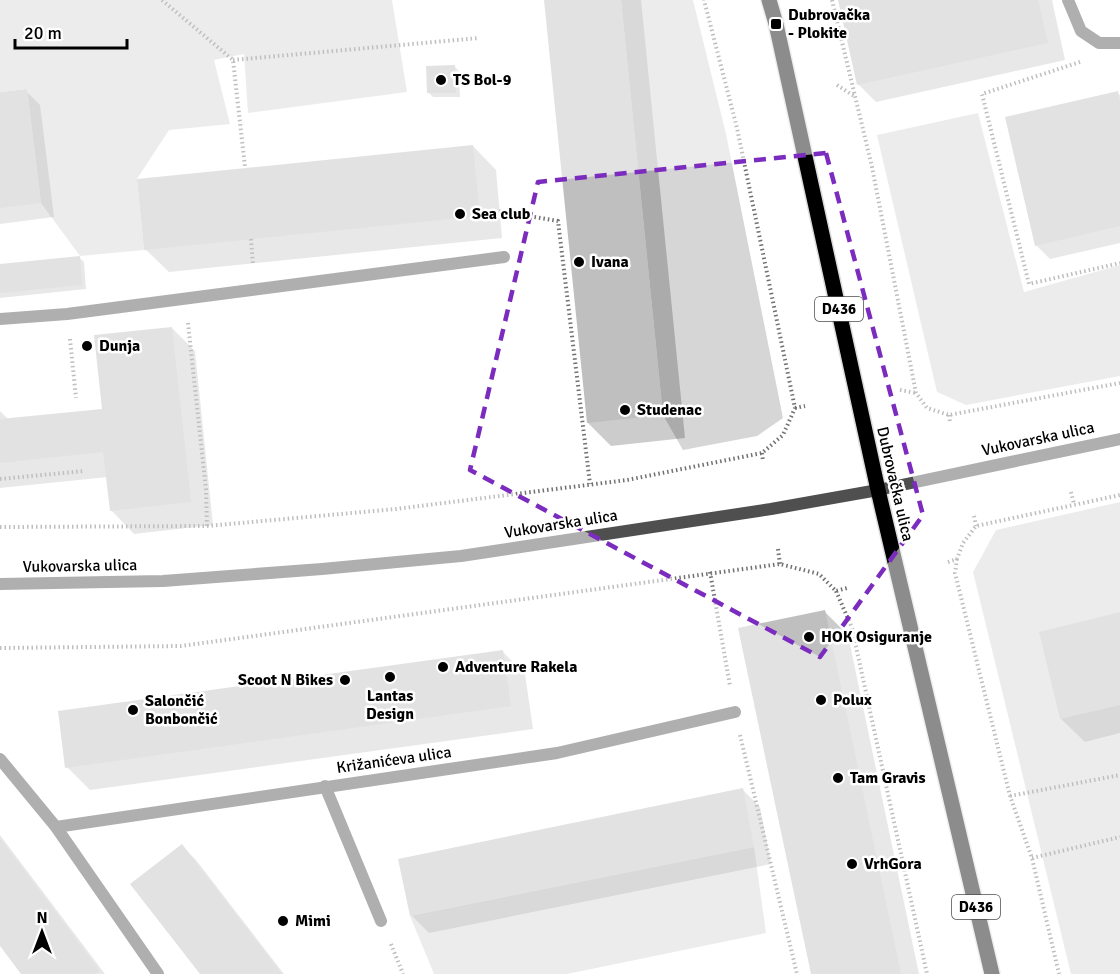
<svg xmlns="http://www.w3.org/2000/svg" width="1120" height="974" font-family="Signika,sans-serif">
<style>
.green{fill:#d6d6d6}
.shadow{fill:#0003}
.building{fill:#bfbfbf}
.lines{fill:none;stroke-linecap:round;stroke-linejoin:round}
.primary-casing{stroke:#dbdbdb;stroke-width:18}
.path{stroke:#717171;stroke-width:4;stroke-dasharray:1.5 3;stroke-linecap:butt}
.service{stroke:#4f4f4f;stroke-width:12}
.minor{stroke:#4f4f4f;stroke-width:12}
.tertiary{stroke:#4f4f4f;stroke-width:12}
.primary{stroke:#000;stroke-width:15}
.marked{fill:none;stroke:#7b2cbf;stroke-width:4.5;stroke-dasharray:12 8;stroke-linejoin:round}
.poi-dot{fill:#000;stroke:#fff;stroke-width:2}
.labels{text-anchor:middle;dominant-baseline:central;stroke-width:5;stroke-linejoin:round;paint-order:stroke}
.shield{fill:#fff;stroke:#4c4c4c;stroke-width:1.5}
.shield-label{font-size:15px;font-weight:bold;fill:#000}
.poi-label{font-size:16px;font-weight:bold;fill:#000;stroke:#fff;text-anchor:start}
.street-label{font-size:16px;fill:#000;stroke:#fff}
</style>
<rect width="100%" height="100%" fill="#fff"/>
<path class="green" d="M 0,0 L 392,0 L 407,92 L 248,113 L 244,54 L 214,60 L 230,124 L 169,130 L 137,179 L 144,250 L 80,256 L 41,203 L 27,89 L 0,92 Z
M 621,0 L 693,0 L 726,134 L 783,418 L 757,436 L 683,450 L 663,415 Z
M 978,113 L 1024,292 L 1120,265 L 1120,376 L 966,405 L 937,392 L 877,135 Z
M 1120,502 L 1120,974 L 1071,974 L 973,572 L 996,530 Z
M 754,847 L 766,933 L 567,974 L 434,974 L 410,916 Z"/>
<path class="shadow" d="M 545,0 L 641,0 L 685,438 L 611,446 L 588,423 Z
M 839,0 L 1052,0 L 1065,60 L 876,102 L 858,84 Z
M 455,67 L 459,71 L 460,97 L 433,97 L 429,93 Z
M 26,91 L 40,105 L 54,217 L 0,224 L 0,94 Z
M 1117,93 L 1120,95 L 1120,243 L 1050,259 L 1036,245 Z
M 473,146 L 496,170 L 502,238 L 169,272 L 145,249 Z
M 79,257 L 84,262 L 86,289 L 0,298 L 0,265 Z
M 172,328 L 195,351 L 213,525 L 134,534 L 111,510 L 108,477 L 0,488 L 0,411 L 9,420 L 104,410 Z
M 825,612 L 848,635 L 919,974 L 812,974 Z
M 1120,613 L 1120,733 L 1085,742 L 1061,719 Z
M 502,651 L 525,674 L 533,729 L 90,790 L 67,767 Z
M 742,789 L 760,807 L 771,864 L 429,933 L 411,915 Z
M 0,835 L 105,974 L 23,974 L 0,944 Z
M 182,846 L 196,860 L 284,974 L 201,974 Z"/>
<path class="building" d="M 544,0 L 621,0 L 663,415 L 587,423 Z
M 838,0 L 1038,0 L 1048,43 L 857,85 Z
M 455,65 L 456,93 L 427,93 L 426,66 Z
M 27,89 L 41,203 L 0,208 L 0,92 Z
M 1118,91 L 1120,102 L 1120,226 L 1035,246 L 1005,117 Z
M 473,145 L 480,216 L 144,250 L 137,179 Z
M 80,256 L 82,285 L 0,293 L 0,264 Z
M 172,327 L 191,502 L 110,511 L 103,452 L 0,463 L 0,419 L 102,409 L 94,335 Z
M 825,610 L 901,974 L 811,974 L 738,628 Z
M 1120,612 L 1120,705 L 1060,719 L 1039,632 Z
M 503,650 L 511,706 L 65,768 L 58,711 Z
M 743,788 L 754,847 L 410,916 L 398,859 Z
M 0,838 L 100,971 L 95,974 L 21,974 L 0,946 Z
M 182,844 L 282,974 L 200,974 L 130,884 Z"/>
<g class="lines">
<defs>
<path id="primary" d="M 769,0 L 776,24 L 878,490 L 992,974"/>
</defs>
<use href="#primary" class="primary-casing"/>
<path class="path" d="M 162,0 L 233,60 L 245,167
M 832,0 L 872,167 L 916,393 L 927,408 L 949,415 L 1120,383
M 233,60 L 479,38
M 1080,62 L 982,94 L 1029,284 L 1120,263
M 837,85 L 854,96
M 499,211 L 558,221 L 590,484
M 251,239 L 253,265
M 188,323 L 206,490 L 207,526
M 70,339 L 76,398
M 900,390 L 916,393
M 795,408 L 805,406
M 949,415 L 950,422
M 762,453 L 763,461
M 0,479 L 84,471
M 1071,492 L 1074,504
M 974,516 L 976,526
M 0,527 L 207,526 L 396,509 L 627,480 L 762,453 L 783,435 L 795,408 L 737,128 L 704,0
M 778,549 L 780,564
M 957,559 L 955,573 L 1010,796 L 1032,858 L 1059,974
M 948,562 L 957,559 L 963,543 L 976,526 L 1120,495
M 710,572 L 730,686
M 836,591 L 852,628 L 927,974
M 0,648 L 181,646 L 780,564 L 819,574 L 836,591 L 847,588
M 740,735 L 797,974
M 1010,796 L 1120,775
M 1032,858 L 1120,837
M 391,944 L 403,974"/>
<path class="service" d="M 1068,0 L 1081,31 L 1099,43 L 1120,43
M 325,786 L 381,921"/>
<path class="minor" d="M 0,319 L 67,314 L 504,257
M 0,759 L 56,827 L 158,974
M 56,827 L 557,753 L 735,712"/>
<path class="tertiary" d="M 0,584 L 163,581 L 322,569 L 461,556 L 771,509 L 878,490 L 1120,439"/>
<use href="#primary" class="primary"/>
</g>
<path d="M0 0H1120V974H0ZM 826,153 L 923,515 L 820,657 L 470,470 L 538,182 Z" fill="#fff" fill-opacity=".55" fill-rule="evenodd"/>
<path class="marked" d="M 826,153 L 923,515 L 820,657 L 470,470 L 538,182 Z"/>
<g class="poi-dot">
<rect x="770" y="18" width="12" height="12" rx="3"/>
<circle cx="441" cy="80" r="6"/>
<circle cx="460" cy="214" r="6"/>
<circle cx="579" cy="262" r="6"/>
<circle cx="87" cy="346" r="6"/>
<circle cx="625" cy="410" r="6"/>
<circle cx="809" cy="637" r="6"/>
<circle cx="443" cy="667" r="6"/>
<circle cx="390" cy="677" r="6"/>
<circle cx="345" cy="680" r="6"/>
<circle cx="821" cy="700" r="6"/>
<circle cx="133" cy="710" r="6"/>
<circle cx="838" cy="778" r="6"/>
<circle cx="852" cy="864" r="6"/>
<circle cx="283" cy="921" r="6"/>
</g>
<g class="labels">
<g class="shield">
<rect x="815" y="297" width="48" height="24" rx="4.5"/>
<rect x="952" y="895" width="48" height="24" rx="4.5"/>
</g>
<g class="shield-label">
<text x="839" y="309">D436</text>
<text x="976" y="907">D436</text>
</g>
<g class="poi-label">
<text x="788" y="15">Dubrovačka<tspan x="788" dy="18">- Plokite</tspan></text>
<text x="453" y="80">TS Bol-9</text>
<text x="472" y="214">Sea club</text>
<text x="591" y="262">Ivana</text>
<text x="99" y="346">Dunja</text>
<text x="637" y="410">Studenac</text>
<text x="821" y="637">HOK Osiguranje</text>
<text x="455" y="667">Adventure Rakela</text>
<text x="333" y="680" text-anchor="end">Scoot N Bikes</text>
<text x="390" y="696" text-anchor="middle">Lantas<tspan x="390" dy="18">Design</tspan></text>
<text x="833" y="700">Polux</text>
<text x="145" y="701">Salončić<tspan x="145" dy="18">Bonbončić</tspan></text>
<text x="850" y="778">Tam Gravis</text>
<text x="864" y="864">VrhGora</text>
<text x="295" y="921">Mimi</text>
</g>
<g class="street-label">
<text transform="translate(1038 439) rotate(-12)">Vukovarska ulica</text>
<text transform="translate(895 484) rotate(77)">Dubrovačka ulica</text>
<text transform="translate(561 524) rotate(-9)">Vukovarska ulica</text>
<text transform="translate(80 566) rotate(-1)">Vukovarska ulica</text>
<text transform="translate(394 760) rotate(-8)">Križanićeva ulica</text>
</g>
</g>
<g transform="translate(42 932)" stroke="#ffffff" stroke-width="4.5" paint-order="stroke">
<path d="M0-4.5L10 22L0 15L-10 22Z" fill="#000000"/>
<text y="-9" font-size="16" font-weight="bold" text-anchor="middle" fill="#000000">N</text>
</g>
<path d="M15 39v9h112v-9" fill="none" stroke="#000000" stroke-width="3"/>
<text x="24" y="39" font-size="18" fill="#000000" stroke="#ffffff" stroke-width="4.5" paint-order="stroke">20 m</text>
</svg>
